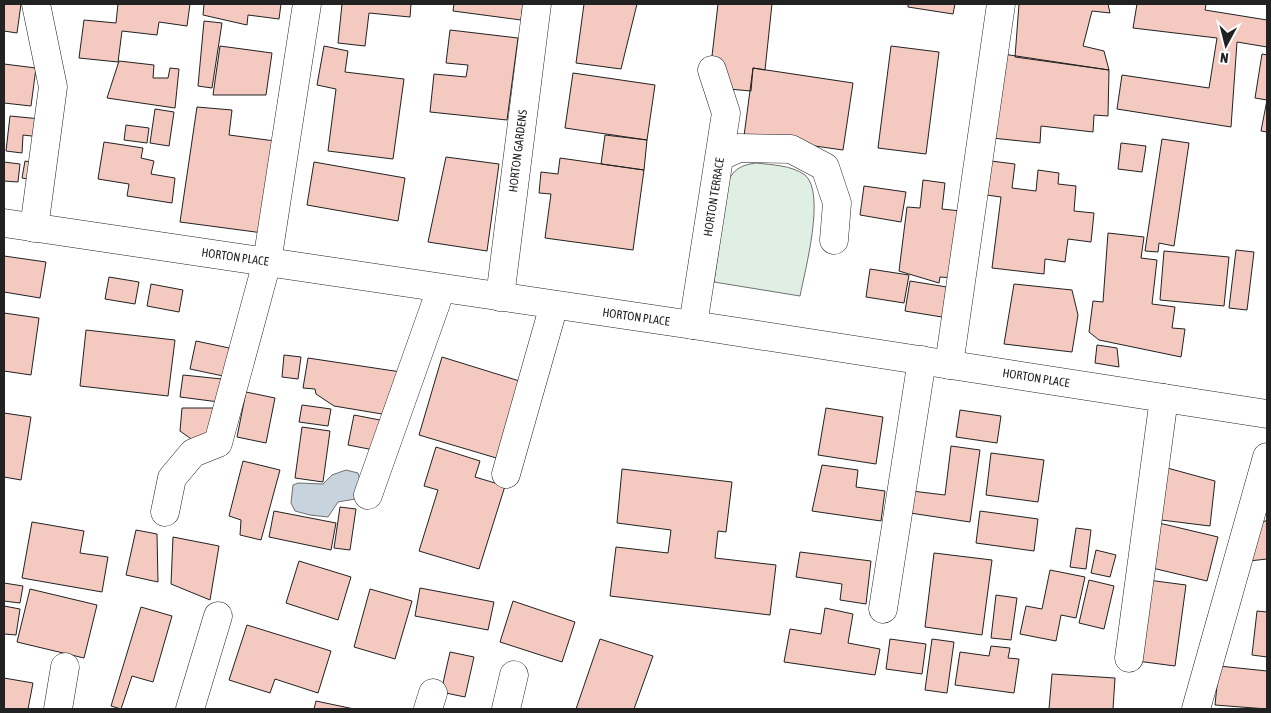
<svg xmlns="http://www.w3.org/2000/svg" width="1271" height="713" font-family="'Asap Condensed',sans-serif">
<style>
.green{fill:#e0efe3;stroke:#6f6f6f}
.water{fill:#c7d3dd;stroke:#6f6f6f}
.building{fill:#f3c9c0;stroke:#222}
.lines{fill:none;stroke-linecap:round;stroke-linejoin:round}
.minor-casing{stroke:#222;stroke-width:29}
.highway-casing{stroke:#222;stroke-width:29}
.minor{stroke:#fff;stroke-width:28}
.highway{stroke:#fff;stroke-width:28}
.labels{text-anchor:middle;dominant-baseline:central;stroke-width:4;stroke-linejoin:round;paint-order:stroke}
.street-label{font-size:12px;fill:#222;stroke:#fff}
</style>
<rect width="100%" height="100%" fill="#fff"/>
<path class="green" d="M 756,163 C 772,165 791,165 805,175 C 826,193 805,270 800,296 L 714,282 L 728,181 C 735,168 742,165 756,163 Z"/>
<path class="water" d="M 346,470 L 358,473 C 361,483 362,491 355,499 L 338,502 L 328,517 L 310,515 L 295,511 L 291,503 L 293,485 L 298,483 L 323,484 L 332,475 Z"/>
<path class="building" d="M 4,4 L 21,4 L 17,33 L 4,31 Z
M 118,4 L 190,4 L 187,26 L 159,22 L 157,35 L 122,31 L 118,62 L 79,58 L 84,20 L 116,23 Z
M 204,4 L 281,4 L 279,19 L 248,15 L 247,25 L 203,15 Z
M 342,4 L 411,4 L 410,17 L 369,13 L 365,46 L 338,43 Z
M 454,4 L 523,4 L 521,20 L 453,11 Z
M 584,4 L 637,4 L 621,69 L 576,63 Z
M 718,4 L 772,4 L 765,70 L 753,68 L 751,91 L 728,89 L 712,56 Z
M 908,4 L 955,4 L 953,14 L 908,7 Z
M 1019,4 L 1108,4 L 1110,13 L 1092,11 L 1083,46 L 1104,51 L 1109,70 L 1015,57 Z
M 1137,4 L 1206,4 L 1205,10 L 1267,20 L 1267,47 L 1237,42 L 1231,127 L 1117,109 L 1122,75 L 1209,88 L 1217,38 L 1133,28 Z
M 204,21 L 222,23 L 212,88 L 198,86 Z
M 450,30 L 518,38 L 507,120 L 430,112 L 434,74 L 466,77 L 468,65 L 446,63 Z
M 220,46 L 272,53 L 266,95 L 213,95 Z
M 324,46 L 348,51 L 345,72 L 404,79 L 393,159 L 328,151 L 336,89 L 317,85 Z
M 891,46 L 939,52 L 926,154 L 878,148 Z
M 1003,54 L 1109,70 L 1108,116 L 1094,115 L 1093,132 L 1041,126 L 1040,143 L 992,138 Z
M 1262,54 L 1267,55 L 1267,132 L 1261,131 L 1267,100 L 1255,98 Z
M 119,61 L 154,65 L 153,78 L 168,78 L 170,68 L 179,69 L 175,108 L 107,98 Z
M 4,64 L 36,68 L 31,106 L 4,103 Z
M 753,68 L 853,83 L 843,150 L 744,136 Z
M 573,73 L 655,85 L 647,140 L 565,128 Z
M 197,107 L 232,110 L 229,135 L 275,141 L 263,233 L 180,222 Z
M 155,109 L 174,112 L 169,146 L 150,143 Z
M 10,116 L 41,119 L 40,137 L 23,135 L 22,153 L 6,151 Z
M 126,125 L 149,128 L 147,143 L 124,140 Z
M 605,135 L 647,140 L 644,170 L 601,164 Z
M 1162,139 L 1189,143 L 1174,246 L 1159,243 L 1158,252 L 1145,251 Z
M 104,142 L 143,148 L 141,158 L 154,161 L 151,174 L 175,178 L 172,203 L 127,196 L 129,184 L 98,179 Z
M 1121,143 L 1146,146 L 1142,172 L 1118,169 Z
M 446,157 L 499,164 L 487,251 L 428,242 Z
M 560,158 L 644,170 L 633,250 L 545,238 L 551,194 L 539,193 L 541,172 L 558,174 Z
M 983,160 L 1015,164 L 1012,188 L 1036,191 L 1038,170 L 1059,173 L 1058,184 L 1076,186 L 1074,211 L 1094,213 L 1091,242 L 1068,239 L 1065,262 L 1045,259 L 1044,274 L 992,268 L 1001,197 L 979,194 Z
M 25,161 L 36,163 L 33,180 L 22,178 Z
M 4,162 L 20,164 L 18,182 L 4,181 Z
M 314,162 L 405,178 L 398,221 L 307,205 Z
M 923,180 L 945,183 L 942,209 L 961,211 L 954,278 L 940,277 L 939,283 L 899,271 L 907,207 L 920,208 Z
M 864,186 L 906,192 L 901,222 L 860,215 Z
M 1108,233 L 1144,237 L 1141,258 L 1157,260 L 1152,304 L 1175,307 L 1172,328 L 1185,329 L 1181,357 L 1099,340 L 1089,332 L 1093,301 L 1103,302 Z
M 1236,250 L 1254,252 L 1247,310 L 1229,308 Z
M 1164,251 L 1229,257 L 1224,306 L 1160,300 Z
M 4,256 L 46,262 L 40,298 L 4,292 Z
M 870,269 L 909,275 L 904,303 L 866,297 Z
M 109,277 L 139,282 L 135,304 L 105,299 Z
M 910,281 L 953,288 L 948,318 L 905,311 Z
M 151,284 L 183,290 L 179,312 L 147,306 Z
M 1014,284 L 1072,290 L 1078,315 L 1072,352 L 1004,344 Z
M 4,313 L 39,318 L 31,375 L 4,371 Z
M 86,330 L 175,340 L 168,396 L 80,386 Z
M 196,341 L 234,349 L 228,377 L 190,369 Z
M 1097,345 L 1117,348 L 1119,367 L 1095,363 Z
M 284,355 L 301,357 L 298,379 L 282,377 Z
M 442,357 L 526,383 L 503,460 L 419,435 Z
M 308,358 L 401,372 L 394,416 L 334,406 L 316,394 L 315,389 L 303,388 Z
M 183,375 L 222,379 L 219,402 L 180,397 Z
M 246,392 L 275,398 L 266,443 L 237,437 Z
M 302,405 L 331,409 L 328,426 L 299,422 Z
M 182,408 L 219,408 L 217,429 L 194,441 L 180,431 Z
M 826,408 L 883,417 L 876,464 L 818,455 Z
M 960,410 L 1001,416 L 997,443 L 956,437 Z
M 4,413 L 31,417 L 21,480 L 4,477 Z
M 354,415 L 380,420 L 374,450 L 348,445 Z
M 302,427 L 330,431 L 323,482 L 295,478 Z
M 951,446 L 980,450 L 970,522 L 910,513 L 912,491 L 945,495 Z
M 436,447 L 480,461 L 475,477 L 505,486 L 479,569 L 419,551 L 438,490 L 424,486 Z
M 991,453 L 1044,460 L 1038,502 L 986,495 Z
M 243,461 L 280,470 L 261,540 L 240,535 L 241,520 L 229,516 Z
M 822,465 L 858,470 L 856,487 L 885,491 L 881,521 L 812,511 Z
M 1160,466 L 1215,481 L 1210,526 L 1153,519 Z
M 622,469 L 732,482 L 726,532 L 718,531 L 715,558 L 776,565 L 770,615 L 610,596 L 616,547 L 668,553 L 671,530 L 617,523 Z
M 340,507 L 356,509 L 350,550 L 334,548 Z
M 274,511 L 336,523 L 331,550 L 269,537 Z
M 980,511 L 1038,519 L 1034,551 L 976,543 Z
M 1267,520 L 1267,559 L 1249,561 L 1250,529 Z
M 32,522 L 84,531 L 80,553 L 108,557 L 102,592 L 22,578 Z
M 1159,523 L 1218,537 L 1207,581 L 1148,567 Z
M 1076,528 L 1091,530 L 1086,569 L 1070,567 Z
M 136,530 L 157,534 L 158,582 L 126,575 Z
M 173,537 L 219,546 L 210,600 L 171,584 Z
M 1096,550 L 1116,555 L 1110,577 L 1091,573 Z
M 800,552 L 871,561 L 866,604 L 840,600 L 842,584 L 796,577 Z
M 934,553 L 992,560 L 982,635 L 925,627 Z
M 299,561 L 351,577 L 338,620 L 286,603 Z
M 1050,570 L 1085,577 L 1076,618 L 1061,615 L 1056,641 L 1020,634 L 1026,606 L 1042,609 Z
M 1089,580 L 1114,586 L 1104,629 L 1079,623 Z
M 1148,580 L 1186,585 L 1175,666 L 1137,661 Z
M 4,583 L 23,586 L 20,603 L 4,601 Z
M 420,588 L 494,602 L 488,630 L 415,616 Z
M 30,589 L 97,605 L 84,658 L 17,642 Z
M 370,589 L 412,601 L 395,659 L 354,647 Z
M 996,595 L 1017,598 L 1011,640 L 991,638 Z
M 513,601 L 575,622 L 562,662 L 500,642 Z
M 4,606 L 20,609 L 16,635 L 4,634 Z
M 141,607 L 172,616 L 153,682 L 132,676 L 121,709 L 111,706 Z
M 825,608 L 853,614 L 848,643 L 880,649 L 875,675 L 784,662 L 790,629 L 821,634 Z
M 1257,611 L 1267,612 L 1267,657 L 1252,655 Z
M 247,625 L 331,651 L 318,693 L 275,679 L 270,693 L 229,680 Z
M 600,639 L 653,656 L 634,709 L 576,709 Z
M 890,639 L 926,644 L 922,674 L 886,669 Z
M 932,639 L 954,642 L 947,693 L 925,690 Z
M 991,646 L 1010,648 L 1008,658 L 1019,659 L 1014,693 L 955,685 L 960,652 L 989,656 Z
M 450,652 L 474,657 L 465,697 L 441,692 Z
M 1219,666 L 1267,671 L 1267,709 L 1215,705 Z
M 1052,674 L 1115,678 L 1113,709 L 1049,709 Z
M 4,678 L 33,683 L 28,709 L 4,709 Z
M 316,701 L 354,709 L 314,709 Z"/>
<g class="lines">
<defs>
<path id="minor" d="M 721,156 L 739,148 L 791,149 L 825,167 L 837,203 L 834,240
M 34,228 L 53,87 L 36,4
M 500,297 L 537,4
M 693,325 L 726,113 L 712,70
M 949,365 L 1001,4
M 506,474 L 554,305
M 368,495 L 441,289
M 165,512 L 172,478 L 193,453 L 218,443 L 267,262 L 307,4
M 883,609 L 922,360
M 1129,658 L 1164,398
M 58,709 L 65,667
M 190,709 L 218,616
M 428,709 L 433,693
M 506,709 L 514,675
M 1196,709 L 1267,457"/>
<path id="highway" d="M 4,223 L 693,325 L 1267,414"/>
</defs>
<use href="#minor" class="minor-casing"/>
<use href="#highway" class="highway-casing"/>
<use href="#minor" class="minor"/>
<use href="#highway" class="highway"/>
</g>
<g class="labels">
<g class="street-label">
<text transform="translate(518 151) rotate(-83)">HORTON GARDENS</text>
<text transform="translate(714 197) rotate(-81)">HORTON TERRACE</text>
<text transform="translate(235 257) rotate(8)">HORTON PLACE</text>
<text transform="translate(636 317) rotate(8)">HORTON PLACE</text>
<text transform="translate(1036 378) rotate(9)">HORTON PLACE</text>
</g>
</g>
<rect width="1271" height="713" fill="none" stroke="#222222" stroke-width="10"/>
<g transform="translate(1226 45) rotate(187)" stroke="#ffffff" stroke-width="4" paint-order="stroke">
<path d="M0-4L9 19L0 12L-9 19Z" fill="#222222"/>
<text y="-8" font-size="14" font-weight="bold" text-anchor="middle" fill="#222222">N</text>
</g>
</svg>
